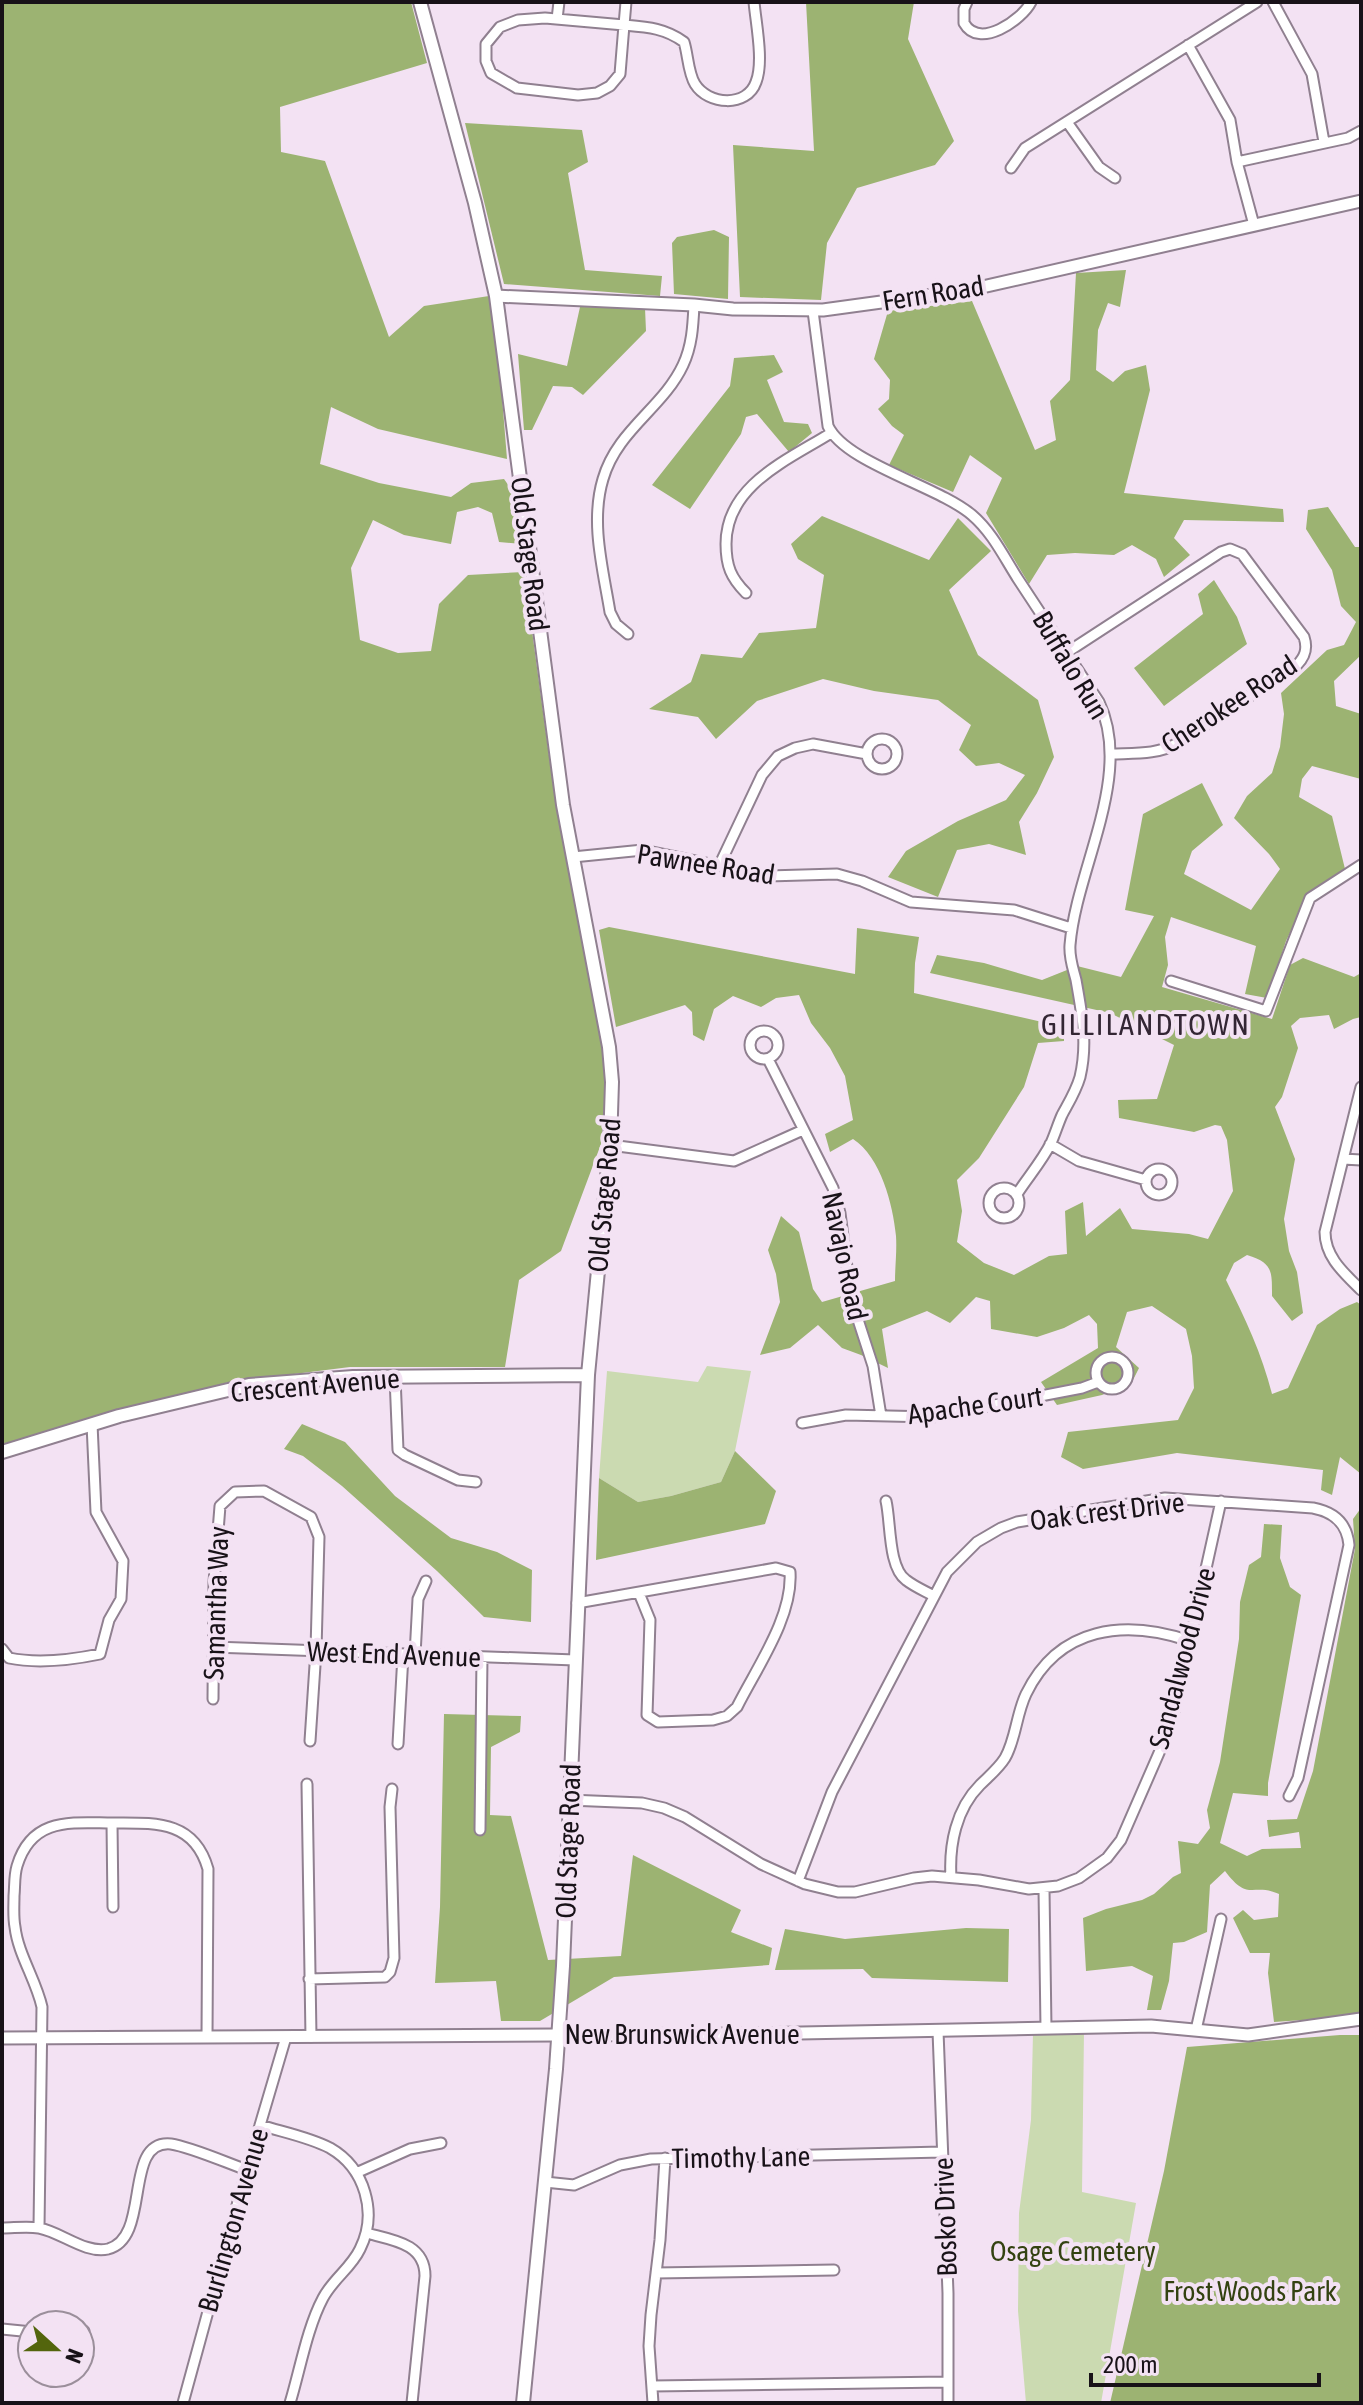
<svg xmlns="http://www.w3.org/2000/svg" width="1363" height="2405" font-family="'Asap Condensed',sans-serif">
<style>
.green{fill:#cbdab1}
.forest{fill:#9cb372}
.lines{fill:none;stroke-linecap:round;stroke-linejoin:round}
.minor-casing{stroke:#908090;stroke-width:13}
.tertiary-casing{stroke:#908090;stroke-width:15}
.secondary-casing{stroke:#908090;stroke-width:16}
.minor{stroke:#fff;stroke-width:9}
.tertiary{stroke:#fff;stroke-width:11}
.secondary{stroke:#fff;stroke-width:12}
.labels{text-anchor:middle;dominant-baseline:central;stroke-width:8;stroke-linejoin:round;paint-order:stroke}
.street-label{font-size:28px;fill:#181218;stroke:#f3e2f3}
.park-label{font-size:28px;fill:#334211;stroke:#f3e2f3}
.neighbourhood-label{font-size:30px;letter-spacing:2px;fill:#332634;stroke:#f3e2f3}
</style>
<rect width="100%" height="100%" fill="#f3e2f3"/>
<path class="green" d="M 707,1366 L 751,1371 L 735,1451 L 721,1482 L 671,1496 L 638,1502 L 599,1478 L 607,1371 L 698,1382 Z
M 1084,2031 L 1082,2192 L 1136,2203 L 1101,2403 L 1026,2403 L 1018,2311 L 1019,2213 L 1031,2120 L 1033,2033 Z"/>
<path class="forest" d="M 2,2 L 411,2 L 427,63 L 280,107 L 281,152 L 325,161 L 389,337 L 424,306 L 489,296 L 499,360 L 507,459 L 378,429 L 331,407 L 320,464 L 379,483 L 451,497 L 471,483 L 504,479 L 518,499 L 522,544 L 499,542 L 492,513 L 478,507 L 457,512 L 451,544 L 404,535 L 373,520 L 351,568 L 360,640 L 398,653 L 431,651 L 439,604 L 468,575 L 524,572 L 556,807 L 603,1049 L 606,1085 L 601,1144 L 561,1251 L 519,1280 L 505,1367 L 350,1367 L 229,1382 L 2,1444 Z
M 806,2 L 914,2 L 908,39 L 954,141 L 935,165 L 857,188 L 827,243 L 821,300 L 740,297 L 733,145 L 814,151 Z
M 465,123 L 582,130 L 588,162 L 568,173 L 585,270 L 662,276 L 660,296 L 504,284 Z
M 714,230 L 729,237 L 728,299 L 674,294 L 672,243 L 677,237 Z
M 1126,270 L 1120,307 L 1108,303 L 1098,330 L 1096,370 L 1113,382 L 1125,371 L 1146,365 L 1150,390 L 1124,493 L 1283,509 L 1284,522 L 1184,520 L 1174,538 L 1190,555 L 1164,577 L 1156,559 L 1132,545 L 1114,555 L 1075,553 L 1047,555 L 1029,584 L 986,513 L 1002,478 L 970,455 L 953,492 L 889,465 L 904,435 L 892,426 L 878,409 L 889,399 L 890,380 L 874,359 L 888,311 L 972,301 L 1035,450 L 1056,440 L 1050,401 L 1070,380 L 1076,273 Z
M 580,307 L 645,308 L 646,331 L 583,395 L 572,387 L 553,386 L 532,430 L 524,430 L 518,354 L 567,366 Z
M 774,355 L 783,372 L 767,380 L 784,422 L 808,424 L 812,433 L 789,452 L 757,414 L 746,417 L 741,434 L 690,509 L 652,485 L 730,386 L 734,358 Z
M 1328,507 L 1355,547 L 1361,547 L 1361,655 L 1334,681 L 1336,706 L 1361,714 L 1361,779 L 1312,766 L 1302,779 L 1299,797 L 1332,816 L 1346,873 L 1310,892 L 1286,941 L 1267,998 L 1245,994 L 1256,946 L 1171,917 L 1165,937 L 1168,965 L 1162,987 L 1272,1019 L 1290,965 L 1303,958 L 1354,977 L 1361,973 L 1361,1017 L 1353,1019 L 1334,1029 L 1329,1015 L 1300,1018 L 1291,1026 L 1298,1048 L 1282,1097 L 1275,1107 L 1295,1159 L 1284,1219 L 1289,1251 L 1297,1272 L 1303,1313 L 1292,1321 L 1272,1296 C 1272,1271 1273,1263 1247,1255 L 1234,1263 L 1226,1280 C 1245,1318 1262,1354 1272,1394 L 1288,1388 L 1317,1325 L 1340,1309 L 1357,1302 L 1361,1305 L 1361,1474 L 1340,1457 L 1332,1495 L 1321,1490 L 1323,1470 L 1177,1453 L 1083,1469 L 1061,1457 L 1068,1432 L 1178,1420 L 1194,1388 L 1192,1356 L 1186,1329 L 1152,1306 L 1127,1312 L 1116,1347 L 1139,1368 L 1132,1382 L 1102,1395 L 1057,1405 L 1041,1382 L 1098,1348 L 1097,1324 L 1089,1315 L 1064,1328 L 1037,1337 L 991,1329 L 990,1301 L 976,1297 L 950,1323 L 927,1311 L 882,1329 L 888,1368 L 861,1355 L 842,1348 L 818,1325 L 790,1348 L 760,1355 L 780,1302 L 776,1274 L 768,1250 L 781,1216 L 799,1232 L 813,1289 L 822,1302 L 895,1281 C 895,1267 897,1251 896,1236 C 893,1205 881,1157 853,1139 L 830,1152 L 825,1134 L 853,1120 L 845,1076 L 830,1048 L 811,1023 L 799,995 L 776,998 L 761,1007 L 733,996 L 714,1009 L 704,1041 L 693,1035 L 692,1012 L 685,1005 L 616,1027 L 599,930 L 609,927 L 855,974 L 857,928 L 919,937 L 915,963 L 914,993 L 1064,1027 L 1064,1041 L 1038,1043 L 1024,1087 L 979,1158 L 957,1180 L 962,1211 L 957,1242 L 984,1263 L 1014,1275 L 1049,1256 L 1067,1254 L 1065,1211 L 1083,1202 L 1086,1236 L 1120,1208 L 1132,1229 L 1189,1234 L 1208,1239 L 1233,1191 L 1227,1140 L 1221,1126 L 1215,1125 L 1194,1132 L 1119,1118 L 1118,1100 L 1157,1099 L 1174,1045 L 1110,1013 L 930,973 L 937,955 L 984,963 L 1042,980 L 1077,966 L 1121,977 L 1154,916 L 1125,910 L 1143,814 L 1202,783 L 1223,825 L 1192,851 L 1184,874 L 1251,910 L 1280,869 L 1269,854 L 1234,818 L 1247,796 L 1272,773 L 1280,747 L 1284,714 L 1281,693 L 1327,650 L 1344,645 L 1356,622 L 1341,606 L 1332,570 L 1306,529 L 1308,510 Z
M 822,516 L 929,560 L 958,518 L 991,551 L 949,590 L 978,655 L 1038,700 L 1054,757 L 1037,793 L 1019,822 L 1026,855 L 989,844 L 957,850 L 938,897 L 888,877 L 906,851 L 958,821 L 1006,800 L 1025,775 L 999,763 L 976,766 L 959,750 L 971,725 L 938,700 L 874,691 L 823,679 L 757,701 L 716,739 L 698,717 L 649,709 L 691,682 L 701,654 L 742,658 L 759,633 L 816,628 L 824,575 L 798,559 L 791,544 Z
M 1214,580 L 1237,617 L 1247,644 L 1164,706 L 1134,668 L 1203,614 L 1198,594 Z
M 302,1424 L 345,1442 L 395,1496 L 451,1538 L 497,1552 L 532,1570 L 531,1622 L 484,1617 L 437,1571 L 342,1486 L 303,1456 L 284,1449 Z
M 735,1451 L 776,1491 L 765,1524 L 596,1560 L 599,1478 L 638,1502 L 671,1496 L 721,1482 Z
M 1361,1508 L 1361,2016 L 1274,2022 L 1268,1973 L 1270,1953 L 1250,1953 L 1233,1918 L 1243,1910 L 1254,1920 L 1278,1917 L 1279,1894 C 1252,1882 1249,1903 1225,1871 L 1210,1885 L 1207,1932 L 1184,1942 L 1173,1943 L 1169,1981 L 1161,2010 L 1147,2010 L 1153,1976 L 1132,1966 L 1086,1971 L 1083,1918 L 1106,1909 L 1142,1900 L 1154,1894 L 1173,1877 L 1181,1873 L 1178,1841 L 1198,1844 L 1210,1828 L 1207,1810 L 1220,1762 L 1239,1639 L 1240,1602 L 1249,1565 L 1261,1557 L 1264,1524 L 1282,1525 L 1280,1558 L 1290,1587 L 1301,1595 L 1268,1783 L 1268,1796 L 1233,1793 L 1220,1843 L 1247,1856 L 1262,1849 L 1301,1848 L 1299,1832 L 1269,1837 L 1267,1820 L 1297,1819 L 1313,1771 L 1355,1549 L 1353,1519 Z
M 444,1714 L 521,1716 L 520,1732 L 491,1747 L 490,1815 L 511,1816 L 548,1960 L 621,1956 L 633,1855 L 741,1910 L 731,1932 L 772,1948 L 769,1965 L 614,1977 L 540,2021 L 501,2021 L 496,1981 L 435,1983 L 440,1907 Z
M 966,1928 L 1009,1929 L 1008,1982 L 872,1978 L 863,1969 L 775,1970 L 785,1929 L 845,1939 Z
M 1340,2035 L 1361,2035 L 1361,2403 L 1110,2403 L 1164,2171 L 1187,2047 Z"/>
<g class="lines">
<defs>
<path id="minor" d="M 626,2 L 624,25 C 647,27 665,28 684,42 C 688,54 688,73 695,84 C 708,105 747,108 756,82 C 764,62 756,24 754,2
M 967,2 L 964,9 L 964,23 C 979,50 1022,20 1031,2
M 1273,2 L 1312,74 L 1324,142
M 545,18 L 624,25 L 620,74 L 610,86 L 597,93 L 578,95 L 517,88 L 491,73 L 486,61 L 486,44 L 500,27 L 518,20 Z
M 557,19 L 559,2
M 1188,45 L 1230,120 L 1237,162 L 1254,225
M 1067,122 L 1099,167 L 1115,178
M 1237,162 L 1348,138 L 1361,131
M 1011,168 L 1025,148 L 1257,2
M 813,311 L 828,426 C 845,463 938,486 972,515 C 992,532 1004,557 1018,579 C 1045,620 1072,661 1099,702 C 1134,776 1076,869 1070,945 C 1069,958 1073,968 1076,980 C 1082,1014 1088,1043 1080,1077 C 1076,1091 1069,1102 1062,1115 C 1058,1124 1055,1134 1051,1143 C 1042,1161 1028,1177 1017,1194
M 746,593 C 731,578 726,566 726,544 C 726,485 788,460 831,433
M 628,634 L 616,624 L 610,612 C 603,569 590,522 603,479 C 617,430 663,408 683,365 C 692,346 693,326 694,305
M 1066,653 L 1221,552 L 1230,549 L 1242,554 L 1304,637 C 1308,649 1305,657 1297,665 L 1178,743 C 1157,755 1135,753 1111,754
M867 754a15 15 0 1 1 30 0a15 15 0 1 1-30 0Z
M 573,857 L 643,850 L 768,876 L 837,874 L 862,881 L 911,902 L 1014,910 L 1071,928
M 719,866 L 762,775 L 778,756 L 795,748 L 813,744 L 867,754
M 1171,981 L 1266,1011 L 1310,898 L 1361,865
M750 1045a14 14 0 1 1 28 0a14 14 0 1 1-28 0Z
M 768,1059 L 833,1188 L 840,1213 L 851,1298 L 873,1366 L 881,1416
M 1361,1087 L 1325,1232 C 1325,1257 1344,1273 1361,1290
M 1050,1144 L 1079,1161 L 1146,1180
M 610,1145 L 734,1161 L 803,1130
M 1343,1159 L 1361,1160
M1146 1182a13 13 0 1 1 26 0a13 13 0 1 1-26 0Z
M989 1203a15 15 0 1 1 30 0a15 15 0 1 1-30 0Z
M1096 1373a16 16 0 1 1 32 0a16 16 0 1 1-32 0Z
M 395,1377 L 398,1450 L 405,1455 L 458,1480 L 476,1482
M 802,1423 L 846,1415 L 932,1417 L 1082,1388 L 1098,1382
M 886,1501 C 891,1522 888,1567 906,1580 C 915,1587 925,1591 934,1596
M 577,1603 L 776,1568 L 790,1572 C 793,1617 757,1667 737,1707 L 727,1716 L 713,1720 L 658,1722 L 647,1715 L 650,1620 L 639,1593
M 213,1647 L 575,1660
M 2,1649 L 9,1658 C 38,1664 71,1660 100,1654 L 109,1620 L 121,1599 L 123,1561 L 96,1512 L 92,1424
M 415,1655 L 418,1599 L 426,1581
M 213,1699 L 214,1582 L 220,1506 L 235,1492 L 264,1491 L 311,1517 L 319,1537 L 316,1650 L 310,1741
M 398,1744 L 403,1655
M 307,1784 L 311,2037
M 569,1800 L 642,1803 L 664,1808 L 685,1817 L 761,1864 L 805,1884 L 838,1892 L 855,1892 L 914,1878 L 932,1876 L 979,1880 L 1029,1889 L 1058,1886 L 1079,1878 L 1107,1858 L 1121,1840 L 1162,1746 L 1175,1708 L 1221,1501
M 112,1823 L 113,1907
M 480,1830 L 482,1657
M 951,1877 C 949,1845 956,1809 980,1785 C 989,1776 998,1769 1005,1758 C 1016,1739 1016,1715 1026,1694 C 1059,1626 1125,1619 1190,1641
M 798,1881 L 832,1792 L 947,1572 L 977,1542 L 1001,1528 L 1017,1522 L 1165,1498 L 1313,1508 C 1334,1512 1347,1523 1349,1545 L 1298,1778 L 1289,1796
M 1044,1889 L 1046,2028
M 309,1979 L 385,1977 L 390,1972 L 394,1958 L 390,1807 L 392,1789
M 1196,2030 L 1221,1919
M 938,2031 L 948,2293 L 948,2403
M 260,2125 C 282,2132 309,2137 330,2148 C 365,2168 378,2213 360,2249 C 351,2268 333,2279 323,2298 C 307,2328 300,2370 290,2403
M 356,2173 L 410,2149 L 441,2143
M 545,2182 L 574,2185 L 620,2165 L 651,2159 L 942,2152
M 2,2228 C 14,2228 27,2226 39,2228 C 61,2232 85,2254 108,2249 C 152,2238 122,2139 171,2144 C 191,2147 227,2163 247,2170
M 39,2228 L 42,2007 C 36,1980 18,1954 15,1927 C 13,1917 14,1906 14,1896 C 15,1886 14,1876 17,1866 C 32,1816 73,1823 113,1823 C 155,1823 194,1820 208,1869 L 207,2037
M 366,2233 C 392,2240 425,2243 425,2276 L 412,2403
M 656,2273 L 834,2270
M 2,2329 L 32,2332
M 80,2332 L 84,2331
M 652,2386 L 947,2382
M 183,2403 L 245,2176 L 286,2037
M 653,2403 L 649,2346 L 651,2315 L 660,2240 L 665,2158"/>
<path id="tertiary" d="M 496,296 L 694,305 L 733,309 L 823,310 L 969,290 L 1361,201
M 2,2038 L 748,2034 L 1151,2026 L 1248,2035 L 1361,2019"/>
<path id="secondary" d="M 420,2 L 475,203 L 496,296 L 563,805 L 609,1047 L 612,1082 L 610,1145 L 588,1375 L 563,1966 L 556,2069 L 523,2403
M 2,1452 L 119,1416 L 249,1385 L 353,1377 L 588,1375"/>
</defs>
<use href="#minor" class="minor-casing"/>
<use href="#tertiary" class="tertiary-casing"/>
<use href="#secondary" class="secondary-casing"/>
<use href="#minor" class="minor"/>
<use href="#tertiary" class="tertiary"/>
<use href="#secondary" class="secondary"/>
</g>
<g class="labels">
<g class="street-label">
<text transform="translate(933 293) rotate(-9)">Fern Road</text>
<text transform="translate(530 554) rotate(83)">Old Stage Road</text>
<text transform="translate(1071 665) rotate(59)">Buffalo Run</text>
<text transform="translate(1229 704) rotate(-33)">Cherokee Road</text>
<text transform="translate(706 864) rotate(9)">Pawnee Road</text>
<text transform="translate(604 1195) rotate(-85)">Old Stage Road</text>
<text transform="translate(845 1256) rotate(78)">Navajo Road</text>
<text transform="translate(315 1385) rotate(-5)">Crescent Avenue</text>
<text transform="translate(975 1405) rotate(-8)">Apache Court</text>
<text transform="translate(1107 1511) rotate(-7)">Oak Crest Drive</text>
<text transform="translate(216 1603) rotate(-88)">Samantha Way</text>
<text transform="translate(394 1654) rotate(2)">West End Avenue</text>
<text transform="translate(1182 1658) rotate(-75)">Sandalwood Drive</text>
<text transform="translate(568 1841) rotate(-88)">Old Stage Road</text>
<text x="682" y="2034">New Brunswick Avenue</text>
<text transform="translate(741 2157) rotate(-1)">Timothy Lane</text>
<text transform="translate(945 2217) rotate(-92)">Bosko Drive</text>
<text transform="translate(233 2220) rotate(-74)">Burlington Avenue</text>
</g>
<g class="park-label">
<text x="1073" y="2251">Osage Cemetery</text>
<text x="1250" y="2291">Frost Woods Park</text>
</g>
<g class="neighbourhood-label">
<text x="1146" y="1024">GILLILANDTOWN</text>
</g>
</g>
<rect width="1363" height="2405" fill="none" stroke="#181218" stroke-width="8"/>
<g transform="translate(56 2349) rotate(111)"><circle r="38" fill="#f3e2f3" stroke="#9b8f9b" stroke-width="2"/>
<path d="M0-6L14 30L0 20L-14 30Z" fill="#53650d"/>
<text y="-12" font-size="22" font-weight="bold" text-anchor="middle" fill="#181218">N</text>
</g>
<path d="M1091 2373v12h228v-12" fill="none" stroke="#181218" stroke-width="4"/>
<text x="1103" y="2373" font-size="24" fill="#181218" stroke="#f3e2f3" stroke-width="6" paint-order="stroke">200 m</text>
</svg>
